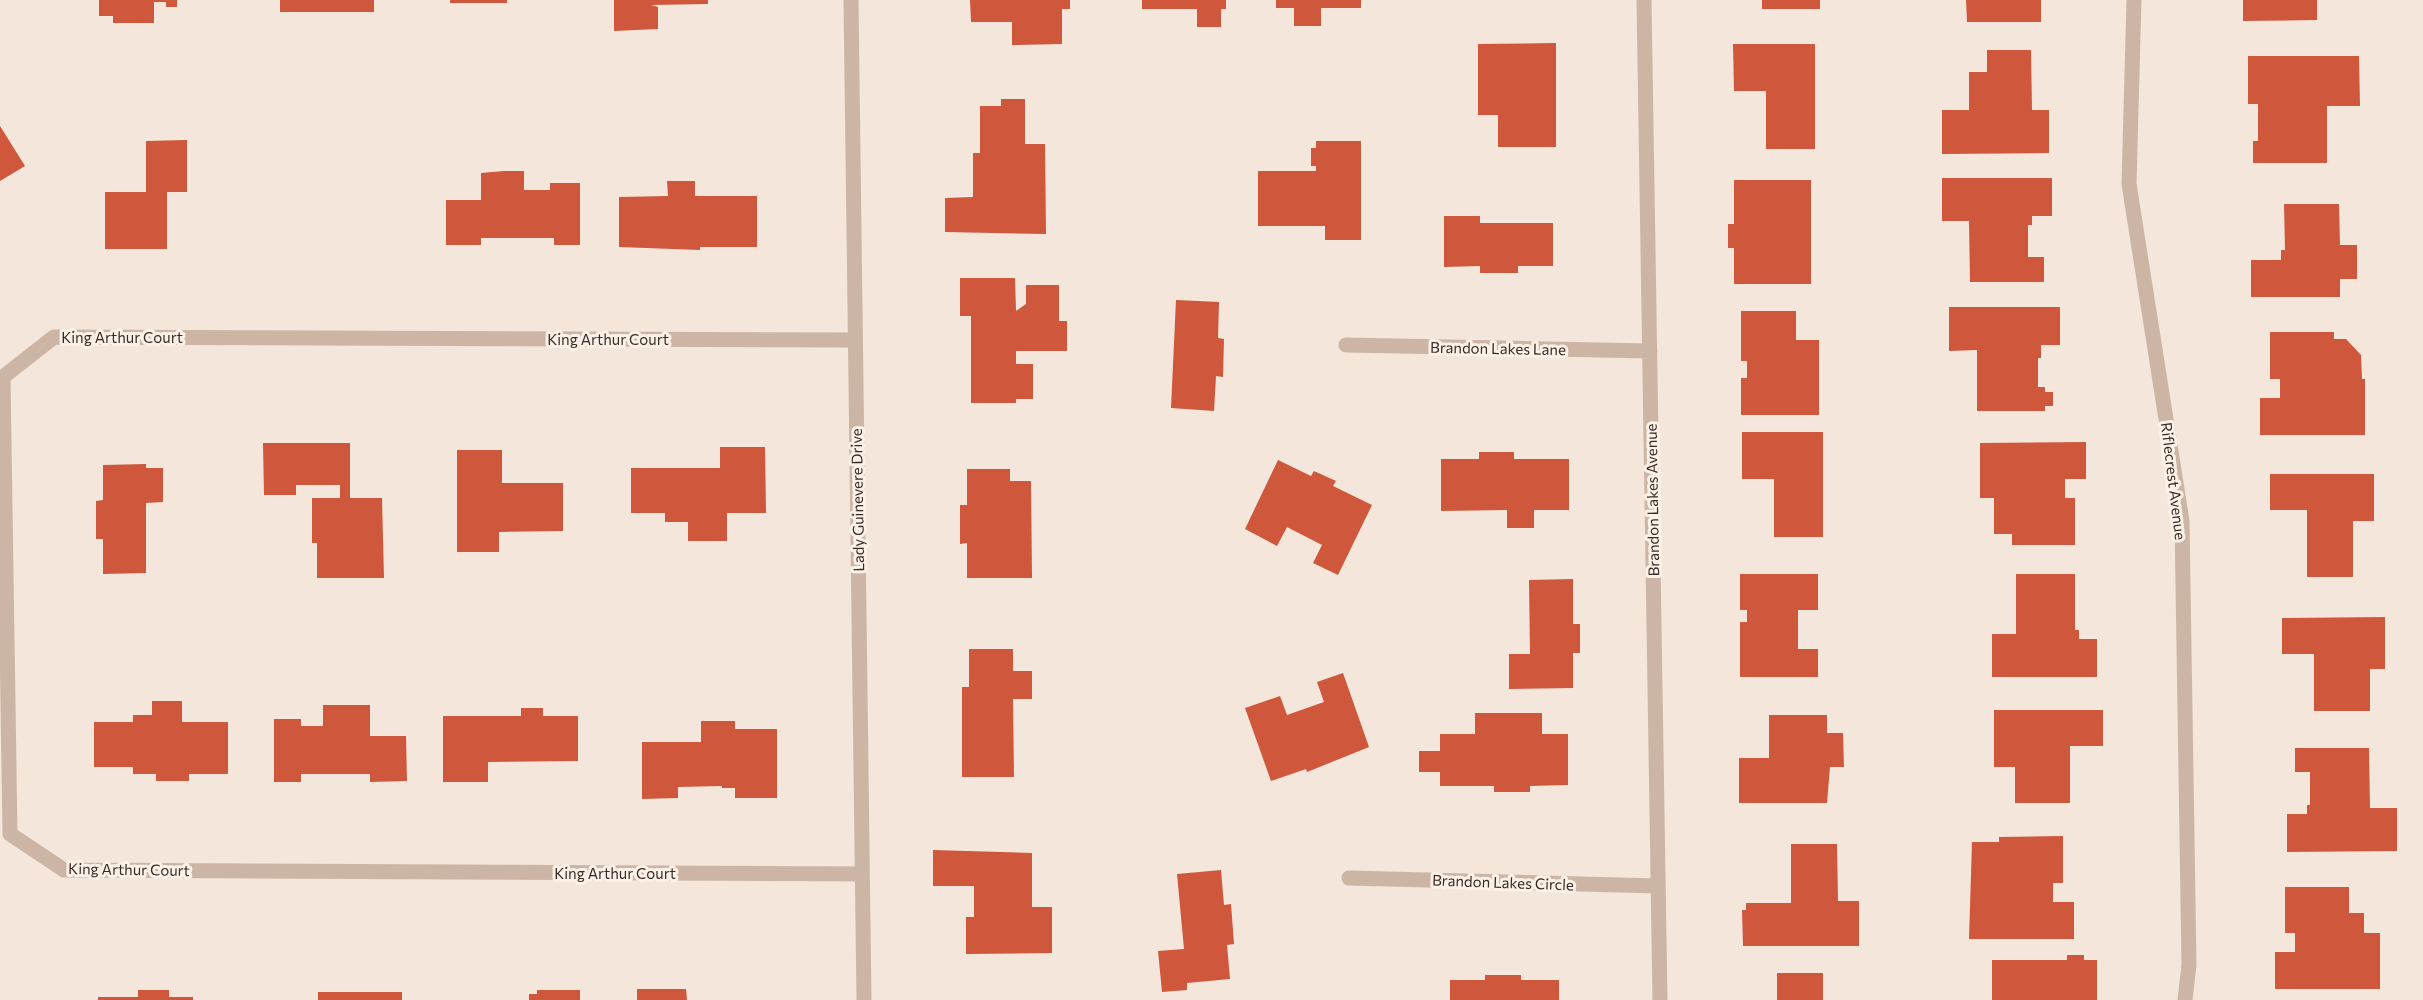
<svg xmlns="http://www.w3.org/2000/svg" width="2423" height="1000" font-family="Commissioner,sans-serif">
<style>
.building{fill:#cf573c}
.lines{fill:none;stroke-linecap:round;stroke-linejoin:round}
.street{stroke:#cdb5a5;stroke-width:15}
.labels{text-anchor:middle;dominant-baseline:central;stroke-width:6;stroke-linejoin:round;paint-order:stroke}
.street-label{font-size:15px;fill:#382b27;stroke:#fbf1e7}
</style>
<rect width="100%" height="100%" fill="#f4e6da"/>
<path class="building" d="M 99,0 L 177,0 L 177,7 L 166,7 L 166,2 L 154,2 L 154,23 L 113,23 L 113,16 L 99,16 Z
M 280,0 L 374,0 L 374,12 L 280,12 Z
M 450,0 L 507,0 L 507,3 L 450,3 Z
M 614,0 L 708,0 L 708,4 L 651,5 L 658,7 L 658,29 L 614,31 Z
M 970,0 L 1070,0 L 1070,9 L 1062,9 L 1062,44 L 1012,45 L 1012,22 L 971,22 Z
M 1142,0 L 1226,0 L 1226,9 L 1221,9 L 1221,27 L 1197,27 L 1197,9 L 1142,9 Z
M 1276,0 L 1361,0 L 1361,8 L 1321,8 L 1321,26 L 1294,26 L 1294,8 L 1276,8 Z
M 1762,0 L 1820,0 L 1820,9 L 1762,9 Z
M 1966,0 L 2041,0 L 2041,22 L 1967,22 Z
M 2243,0 L 2317,0 L 2317,20 L 2243,21 Z
M 1556,43 L 1556,147 L 1498,147 L 1498,115 L 1478,115 L 1478,44 Z
M 1733,44 L 1815,44 L 1815,149 L 1766,149 L 1766,91 L 1734,91 Z
M 1987,50 L 2031,50 L 2032,110 L 2049,110 L 2049,153 L 1942,154 L 1942,110 L 1969,110 L 1969,72 L 1987,72 Z
M 2248,56 L 2359,56 L 2360,106 L 2327,106 L 2327,163 L 2253,163 L 2253,141 L 2258,141 L 2258,104 L 2248,104 Z
M 1001,99 L 1025,99 L 1025,144 L 1045,144 L 1046,234 L 945,232 L 945,198 L 973,197 L 973,153 L 980,153 L 980,106 L 1001,106 Z
M 0,126 L 25,166 L 0,181 Z
M 187,140 L 187,192 L 167,192 L 167,249 L 105,249 L 105,192 L 146,192 L 146,141 Z
M 1316,141 L 1361,141 L 1361,240 L 1325,240 L 1325,226 L 1258,226 L 1258,171 L 1316,171 L 1316,166 L 1311,166 L 1311,148 L 1316,148 Z
M 504,171 L 524,171 L 524,190 L 550,190 L 550,183 L 580,183 L 580,245 L 554,245 L 554,238 L 481,238 L 481,245 L 446,245 L 446,200 L 481,200 L 481,173 Z
M 1942,178 L 2052,178 L 2052,216 L 2032,216 L 2032,225 L 2028,225 L 2028,257 L 2044,257 L 2044,282 L 1970,282 L 1969,221 L 1942,221 Z
M 1734,180 L 1811,180 L 1811,284 L 1734,284 L 1734,248 L 1728,248 L 1728,224 L 1734,224 Z
M 667,181 L 695,181 L 695,196 L 757,196 L 757,247 L 700,247 L 700,250 L 619,247 L 619,197 L 668,196 Z
M 2284,204 L 2339,204 L 2340,245 L 2357,245 L 2357,279 L 2340,279 L 2340,297 L 2251,297 L 2251,260 L 2281,260 L 2281,250 L 2285,250 Z
M 1444,216 L 1480,216 L 1480,223 L 1553,223 L 1553,266 L 1518,266 L 1518,273 L 1480,273 L 1480,266 L 1444,267 Z
M 960,278 L 1015,278 L 1016,311 L 1026,304 L 1026,285 L 1059,285 L 1059,321 L 1067,321 L 1067,351 L 1016,351 L 1016,364 L 1033,364 L 1033,399 L 1016,399 L 1016,403 L 971,403 L 971,316 L 960,316 Z
M 1176,300 L 1219,302 L 1218,338 L 1224,339 L 1223,377 L 1216,376 L 1214,411 L 1171,408 Z
M 1949,307 L 2060,307 L 2060,345 L 2041,345 L 2041,358 L 2038,358 L 2038,387 L 2045,387 L 2045,392 L 2053,392 L 2053,406 L 2045,406 L 2045,411 L 1977,411 L 1977,350 L 1949,351 Z
M 1741,311 L 1796,311 L 1796,340 L 1819,340 L 1819,415 L 1741,415 L 1741,378 L 1747,378 L 1747,361 L 1741,361 Z
M 2270,332 L 2334,332 L 2334,339 L 2346,339 L 2361,355 L 2362,379 L 2365,379 L 2365,435 L 2260,435 L 2260,398 L 2280,398 L 2280,379 L 2270,379 Z
M 1742,432 L 1823,432 L 1823,537 L 1774,537 L 1774,479 L 1742,479 Z
M 2086,442 L 2086,479 L 2065,479 L 2065,498 L 2075,498 L 2075,545 L 2012,545 L 2012,534 L 1994,534 L 1994,498 L 1980,498 L 1980,443 Z
M 263,443 L 350,443 L 350,498 L 382,498 L 384,578 L 317,578 L 317,543 L 312,543 L 312,498 L 340,498 L 340,485 L 296,485 L 296,495 L 264,495 Z
M 720,447 L 765,447 L 766,513 L 727,513 L 727,541 L 688,541 L 688,522 L 665,522 L 665,513 L 631,513 L 631,468 L 720,468 Z
M 457,450 L 502,450 L 502,483 L 563,483 L 563,531 L 499,532 L 499,552 L 457,552 Z
M 1479,452 L 1514,452 L 1514,459 L 1569,459 L 1569,510 L 1534,510 L 1534,528 L 1507,528 L 1507,510 L 1441,511 L 1441,459 L 1479,459 Z
M 1278,460 L 1311,476 L 1314,471 L 1336,481 L 1333,486 L 1372,505 L 1338,575 L 1313,563 L 1322,545 L 1287,527 L 1277,546 L 1245,529 Z
M 146,464 L 146,468 L 163,468 L 163,502 L 146,503 L 146,573 L 103,574 L 103,539 L 96,539 L 96,501 L 103,500 L 103,465 Z
M 967,469 L 1010,469 L 1010,481 L 1031,481 L 1032,578 L 967,578 L 967,543 L 960,544 L 960,505 L 967,505 Z
M 2270,474 L 2374,474 L 2374,521 L 2353,521 L 2353,577 L 2307,577 L 2307,510 L 2270,510 Z
M 1740,574 L 1818,574 L 1818,610 L 1798,610 L 1798,649 L 1818,649 L 1818,677 L 1740,677 L 1740,622 L 1747,622 L 1747,610 L 1740,610 Z
M 2016,574 L 2075,574 L 2075,630 L 2079,630 L 2079,639 L 2097,639 L 2097,677 L 1992,677 L 1992,634 L 2016,634 Z
M 1573,579 L 1573,624 L 1580,624 L 1580,653 L 1573,653 L 1573,688 L 1509,689 L 1509,654 L 1530,654 L 1529,580 Z
M 2385,617 L 2385,669 L 2370,669 L 2370,711 L 2314,711 L 2314,654 L 2282,654 L 2282,618 Z
M 969,649 L 1013,649 L 1013,671 L 1032,671 L 1032,699 L 1013,699 L 1014,777 L 962,777 L 962,687 L 969,687 Z
M 1343,673 L 1369,747 L 1307,772 L 1306,769 L 1271,781 L 1245,708 L 1280,696 L 1287,715 L 1324,702 L 1317,682 Z
M 152,701 L 182,701 L 182,722 L 228,722 L 228,774 L 189,774 L 189,781 L 156,781 L 156,774 L 133,774 L 133,767 L 94,767 L 94,722 L 133,722 L 133,715 L 152,715 Z
M 323,705 L 370,705 L 370,736 L 406,736 L 407,781 L 370,782 L 370,774 L 301,774 L 301,782 L 274,782 L 274,719 L 301,719 L 301,726 L 323,726 Z
M 521,708 L 543,708 L 543,716 L 578,716 L 578,761 L 488,762 L 488,782 L 443,782 L 443,716 L 521,716 Z
M 1994,710 L 2103,710 L 2103,746 L 2070,746 L 2070,803 L 2015,803 L 2015,767 L 1994,767 Z
M 1475,713 L 1542,713 L 1542,734 L 1568,734 L 1568,785 L 1530,786 L 1530,792 L 1494,792 L 1494,786 L 1440,786 L 1440,772 L 1419,772 L 1419,751 L 1440,751 L 1440,734 L 1475,734 Z
M 1769,715 L 1827,715 L 1827,733 L 1843,733 L 1844,767 L 1830,767 L 1827,803 L 1739,803 L 1739,758 L 1769,758 Z
M 701,721 L 735,721 L 735,729 L 777,729 L 777,798 L 735,798 L 735,788 L 722,788 L 722,786 L 678,787 L 678,798 L 642,799 L 642,742 L 701,742 Z
M 2295,748 L 2369,748 L 2370,808 L 2397,808 L 2397,851 L 2287,852 L 2287,814 L 2307,814 L 2307,805 L 2310,805 L 2310,772 L 2295,772 Z
M 2063,836 L 2063,883 L 2053,883 L 2053,902 L 2074,902 L 2074,939 L 1969,939 L 1972,842 L 1999,842 L 1999,837 Z
M 1791,844 L 1837,844 L 1838,901 L 1859,901 L 1859,946 L 1743,946 L 1742,910 L 1746,910 L 1746,903 L 1791,903 Z
M 933,850 L 1032,853 L 1032,907 L 1052,907 L 1052,953 L 966,954 L 966,917 L 974,917 L 974,886 L 933,886 Z
M 1221,870 L 1224,905 L 1231,904 L 1234,944 L 1227,945 L 1230,979 L 1187,983 L 1187,990 L 1162,992 L 1158,951 L 1184,949 L 1177,874 Z
M 2285,887 L 2349,887 L 2349,913 L 2364,913 L 2364,933 L 2380,933 L 2380,989 L 2275,989 L 2275,952 L 2295,952 L 2295,933 L 2285,933 Z
M 2067,955 L 2084,955 L 2084,960 L 2097,960 L 2097,1000 L 1992,1000 L 1992,960 L 2067,960 Z
M 1777,973 L 1823,973 L 1823,1000 L 1777,1000 Z
M 1485,975 L 1521,975 L 1521,980 L 1559,980 L 1559,1000 L 1450,1000 L 1450,980 L 1485,980 Z
M 637,989 L 686,989 L 687,1000 L 637,1000 Z
M 138,990 L 169,990 L 169,997 L 193,997 L 193,1000 L 98,1000 L 98,997 L 138,997 Z
M 537,990 L 580,990 L 580,1000 L 529,1000 L 529,994 L 537,994 Z
M 318,992 L 402,992 L 402,1000 L 318,1000 Z"/>
<g class="lines">
<path class="street" d="M 851,0 L 864,1000
M 1644,0 L 1660,1000
M 2134,0 L 2129,184 L 2182,521 L 2189,965 L 2185,1000
M 854,340 L 54,337 L 3,377 L 10,834 L 64,870 L 862,874
M 1346,345 L 1650,351
M 1349,878 L 1658,886"/>
</g>
<g class="labels">
<g class="street-label">
<text x="122" y="337">King Arthur Court</text>
<text x="608" y="339">King Arthur Court</text>
<text transform="translate(1498 348) rotate(1)">Brandon Lakes Lane</text>
<text transform="translate(2174 481) rotate(83)">Riflecrest Avenue</text>
<text transform="translate(857 500) rotate(-91)">Lady Guinevere Drive</text>
<text transform="translate(1652 500) rotate(-91)">Brandon Lakes Avenue</text>
<text transform="translate(129 869) rotate(1)">King Arthur Court</text>
<text x="615" y="873">King Arthur Court</text>
<text transform="translate(1503 882) rotate(2)">Brandon Lakes Circle</text>
</g>
</g>
</svg>
